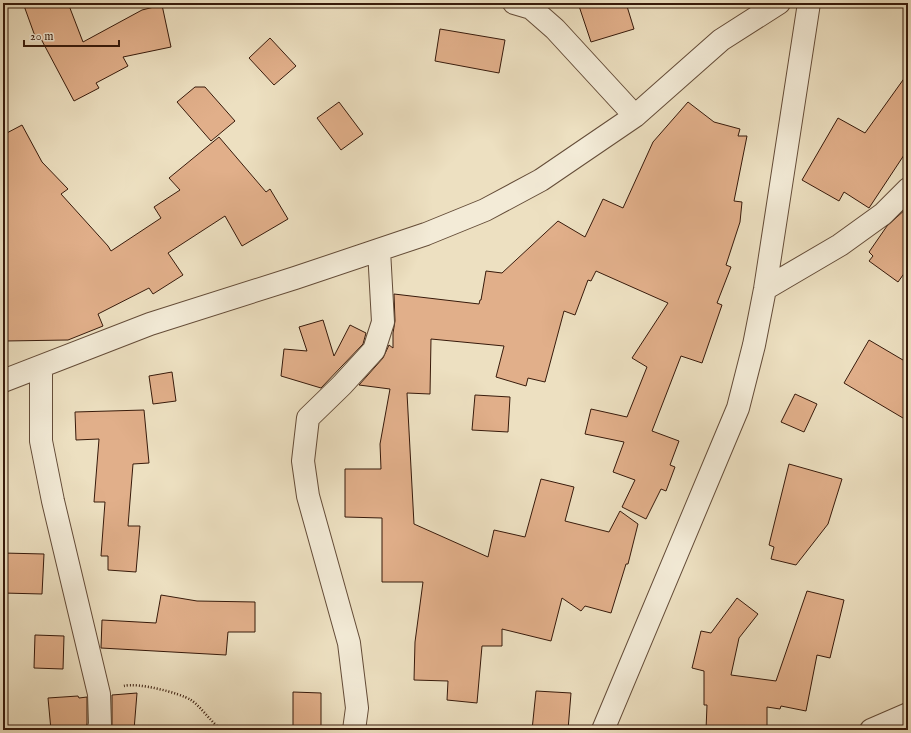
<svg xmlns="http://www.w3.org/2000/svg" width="911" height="733" font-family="'IM FELL English',serif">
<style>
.building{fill:#e1af8a;stroke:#371a0b}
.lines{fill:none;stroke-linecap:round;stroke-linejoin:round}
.minor-casing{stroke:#644c38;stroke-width:24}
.path{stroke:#371a0b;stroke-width:2.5;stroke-dasharray:1 2;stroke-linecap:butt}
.minor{stroke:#f3ebd7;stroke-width:22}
</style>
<rect width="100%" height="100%" fill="#ede0c1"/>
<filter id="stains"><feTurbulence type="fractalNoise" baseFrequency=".005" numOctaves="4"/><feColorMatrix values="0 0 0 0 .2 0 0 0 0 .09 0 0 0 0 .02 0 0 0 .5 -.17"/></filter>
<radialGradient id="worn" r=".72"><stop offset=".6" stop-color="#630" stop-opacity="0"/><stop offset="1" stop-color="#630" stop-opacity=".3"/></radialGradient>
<path class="building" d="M 23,3 L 68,3 L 83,42 L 142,10 L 162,5 L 171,47 L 123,57 L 128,66 L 96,83 L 99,88 L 74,101 L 40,37 L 36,39 Z
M 578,3 L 626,3 L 634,29 L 591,42 Z
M 440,29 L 505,40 L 499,73 L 435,61 Z
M 270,38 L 296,66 L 274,85 L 249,58 Z
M 908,73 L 908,149 L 869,208 L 844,192 L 839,201 L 802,180 L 838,118 L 865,133 Z
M 195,87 L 205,87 L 235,121 L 211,141 L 177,102 Z
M 339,102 L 363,134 L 341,150 L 317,118 Z
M 688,102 L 714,122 L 740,129 L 738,136 L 747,136 L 734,201 L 742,202 L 740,222 L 726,265 L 731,267 L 717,303 L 722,305 L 702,363 L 681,356 L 652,431 L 679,441 L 670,465 L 675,467 L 666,491 L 661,489 L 646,519 L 622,507 L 635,480 L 613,472 L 624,442 L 585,434 L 591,409 L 627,417 L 647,367 L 632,358 L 668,303 L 596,271 L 591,281 L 588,280 L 575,315 L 564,311 L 545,382 L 528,378 L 526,386 L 496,377 L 504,346 L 431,339 L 430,394 L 407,393 L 414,524 L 488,557 L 494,530 L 525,537 L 541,479 L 574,487 L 565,521 L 609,532 L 620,511 L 638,524 L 628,564 L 626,564 L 611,613 L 585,606 L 581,611 L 562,598 L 551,641 L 502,629 L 502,646 L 482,646 L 477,703 L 447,700 L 448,681 L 414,680 L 415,642 L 423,582 L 382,582 L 382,518 L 345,517 L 345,469 L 381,469 L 380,444 L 390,389 L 359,385 L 383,358 L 389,345 L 393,348 L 393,333 L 395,321 L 394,294 L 479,304 L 480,300 L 481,300 L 486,271 L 502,273 L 558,221 L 585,237 L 603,199 L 623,208 L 653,142 Z
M 22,125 L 42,162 L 68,189 L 61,194 L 108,246 L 111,251 L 161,218 L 154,207 L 180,190 L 169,178 L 219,137 L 266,192 L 270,189 L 288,219 L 242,246 L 225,216 L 168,253 L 183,275 L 153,294 L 149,288 L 98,314 L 103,326 L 68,340 L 5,341 L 3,289 L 3,135 Z
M 908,207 L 908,268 L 898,282 L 869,261 L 873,256 L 869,252 L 887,226 Z
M 323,320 L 334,356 L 350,325 L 366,333 L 363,344 L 321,388 L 281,376 L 284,349 L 307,351 L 299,327 Z
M 869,340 L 908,363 L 908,421 L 844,383 Z
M 172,372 L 176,401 L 153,404 L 149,376 Z
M 795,394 L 817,404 L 804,432 L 781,422 Z
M 475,395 L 510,397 L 508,432 L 472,430 Z
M 144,410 L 149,463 L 133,464 L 128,526 L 140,526 L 136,572 L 108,570 L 108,556 L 101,556 L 105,502 L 94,502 L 99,439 L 76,440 L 75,412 Z
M 789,464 L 842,479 L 828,524 L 796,565 L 771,559 L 774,547 L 769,545 Z
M 3,553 L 44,554 L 42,594 L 3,593 Z
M 807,591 L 844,600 L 830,658 L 817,655 L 806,711 L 781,706 L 780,709 L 767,707 L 767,730 L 706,730 L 707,705 L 704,705 L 704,671 L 692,668 L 701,631 L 711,633 L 737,598 L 758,614 L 739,638 L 731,675 L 776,681 Z
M 161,595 L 197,601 L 255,602 L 255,632 L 228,632 L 226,655 L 101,648 L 102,620 L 156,623 Z
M 35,635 L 64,636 L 63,669 L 34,668 Z
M 536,691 L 571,693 L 568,730 L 532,730 Z
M 293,692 L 321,693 L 321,730 L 293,729 Z
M 137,693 L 134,730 L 111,730 L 112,725 L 112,695 Z
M 78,696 L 79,698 L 87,697 L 87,723 L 86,730 L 51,730 L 48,698 Z"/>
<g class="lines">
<defs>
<path id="minor" d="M 514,3 L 531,8 L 555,29 L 635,116
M 765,289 L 840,245 L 883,214 L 908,189
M 41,367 L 41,441 L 53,501 L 99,694 L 100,725 L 98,730
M 3,381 L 150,324 L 295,278 L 426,234 L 485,210 L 541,180 L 635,116 L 721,40 L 779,3
M 354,730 L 357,708 L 349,643 L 308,496 L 303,461 L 308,418 L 342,385 L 374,350 L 383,322 L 379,250
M 603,730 L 738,408 L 754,345 L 765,289 L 809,3
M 871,730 L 908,714"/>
</defs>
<use href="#minor" class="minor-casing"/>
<path class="path" d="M 124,686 C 137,682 180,693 191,700 C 201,707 209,719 218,727 L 222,730"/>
<use href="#minor" class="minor"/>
</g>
<rect width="911" height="733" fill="none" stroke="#ede0c1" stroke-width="16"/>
<rect x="4" y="4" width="903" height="725" fill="none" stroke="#371a0b" stroke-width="2"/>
<rect x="8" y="8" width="895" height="717" fill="none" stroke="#371a0b"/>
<path d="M24 40v6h95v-6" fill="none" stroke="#371a0b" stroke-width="2"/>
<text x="30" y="40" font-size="12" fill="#371a0b" stroke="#f3ebd7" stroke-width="3" paint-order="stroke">20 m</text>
<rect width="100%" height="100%" filter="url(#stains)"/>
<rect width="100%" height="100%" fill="url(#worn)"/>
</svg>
